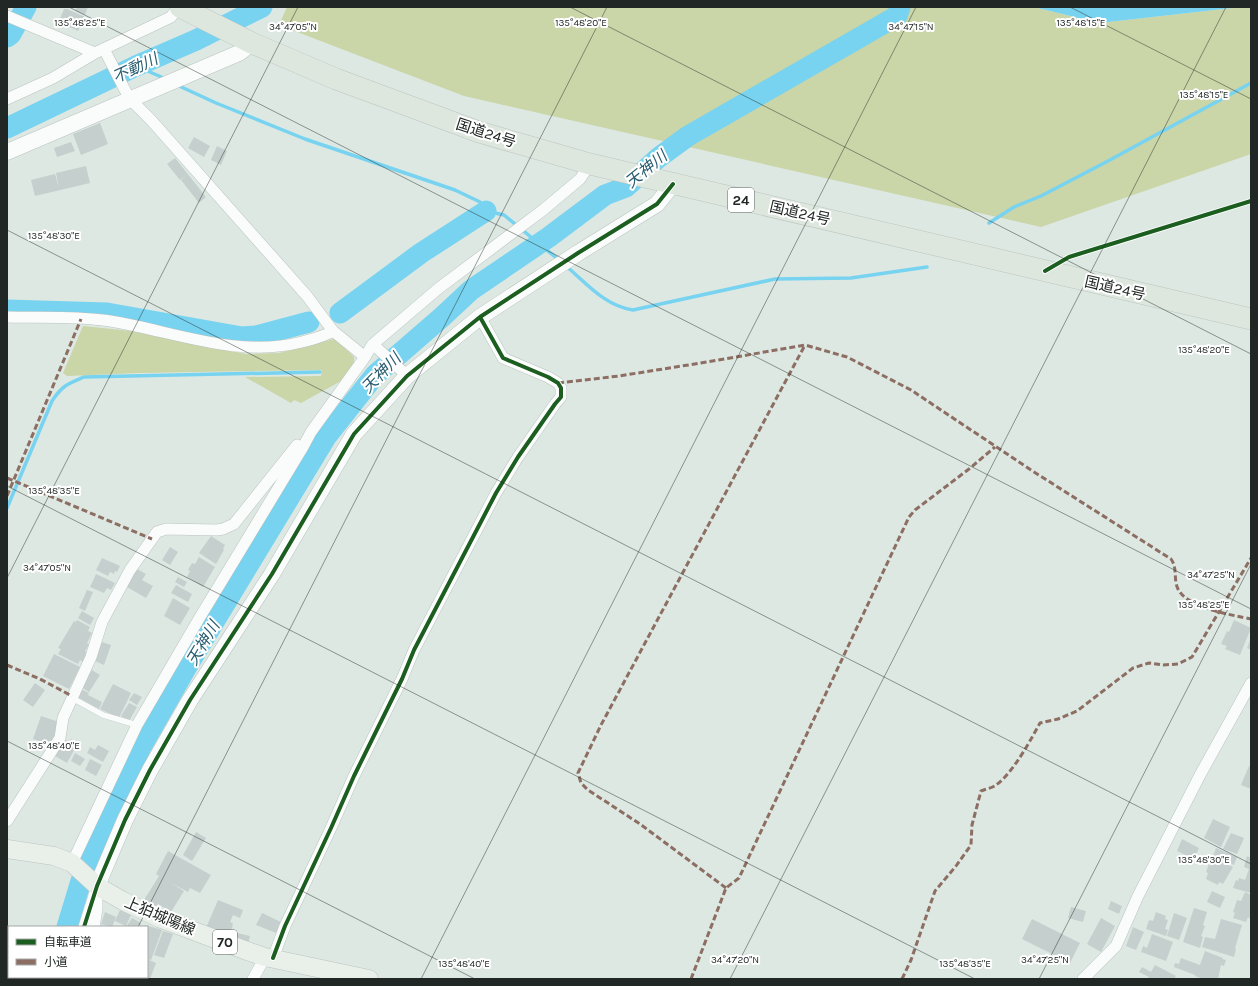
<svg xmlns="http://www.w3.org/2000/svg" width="1258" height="986" font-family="Karla,'Noto Sans JP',sans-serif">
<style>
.green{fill:#cad5a8}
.water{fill:#77d3f0}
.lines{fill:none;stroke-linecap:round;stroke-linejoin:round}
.stream{stroke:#77d3f0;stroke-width:3.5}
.river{stroke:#77d3f0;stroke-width:21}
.building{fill:#c5cfcd}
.lane-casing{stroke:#bbc3c0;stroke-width:6}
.street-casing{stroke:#bbc3c0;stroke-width:12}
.secondary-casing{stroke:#bbc3c0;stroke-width:17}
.primary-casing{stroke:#bec4c1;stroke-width:19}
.highway-casing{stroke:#bec4c1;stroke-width:22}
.lane{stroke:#fafcfb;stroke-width:5.5}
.street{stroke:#fafcfb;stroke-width:11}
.secondary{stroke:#fafcfb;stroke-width:16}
.primary{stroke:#e9efe9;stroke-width:18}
.highway{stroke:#dde7de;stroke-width:21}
.quiet{stroke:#8d6e63;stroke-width:3;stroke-dasharray:6 3;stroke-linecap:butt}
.cycleway-casing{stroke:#fff;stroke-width:6}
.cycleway{stroke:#1b5e20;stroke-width:4}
.ticks{fill:none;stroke:#202724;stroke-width:1;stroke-opacity:0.45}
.labels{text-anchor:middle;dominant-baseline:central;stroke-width:4;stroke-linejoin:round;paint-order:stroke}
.shield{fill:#fff;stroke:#636866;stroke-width:1}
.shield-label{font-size:14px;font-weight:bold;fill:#202724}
.street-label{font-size:15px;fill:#202724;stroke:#fff}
.water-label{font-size:16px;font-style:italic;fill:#2b5e70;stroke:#fff}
.ticks-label{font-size:10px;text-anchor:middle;fill:#202724;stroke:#fff;stroke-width:4;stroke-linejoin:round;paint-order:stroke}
</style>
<rect width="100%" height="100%" fill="#dde8e3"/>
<path class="green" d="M 287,7 L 1034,7 L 1099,23 L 1241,7 L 1251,7 L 1251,154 L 1041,227 L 464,96 L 279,25 Z
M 83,326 L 131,331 L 246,354 L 279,353 L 334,339 L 339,342 L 354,357 L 354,364 L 341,381 L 301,403 L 294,400 L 291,403 L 245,377 L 321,376 L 322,370 L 140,373 L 67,376 L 63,373 Z"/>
<path class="water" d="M 1034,7 L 1241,7 L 1099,23 Z"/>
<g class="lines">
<path class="stream" d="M 136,66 L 166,79
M 177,85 L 216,103 L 305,139 L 455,190 L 480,202 L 486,211 L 504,215 L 559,260
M 989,223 L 1014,207 L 1041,196 L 1108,161 L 1251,83
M 565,265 C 586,283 605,306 633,310 L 775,279 L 851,278 L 927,267
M 370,377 L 375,375
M 7,508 L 52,401 C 62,386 67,384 84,377 L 320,372"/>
<path class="river" d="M 7,37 L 11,34 L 26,7
M 7,128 L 136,66 L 196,40 L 262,7
M 7,310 L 107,313 L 242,337 L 256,336 L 309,322
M 340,313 L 421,253 L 486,211
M 67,927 L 81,881 L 141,747 L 186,668 L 326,437 L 375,375 L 442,317 L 471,290 L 549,237 L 605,195 L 626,187 L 658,158 L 688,136 L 897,16 L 900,7
M 52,979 L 53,977"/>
</g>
<path class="building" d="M 77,7 L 88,7 L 85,15 L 75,11 Z
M 64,9 L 67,9 L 85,17 L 78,31 L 63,24 L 63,22 L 59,21 Z
M 100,123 L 108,144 L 81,155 L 73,134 Z
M 194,137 L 210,146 L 204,157 L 188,148 Z
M 71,142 L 75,151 L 57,157 L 54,148 Z
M 217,146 L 227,151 L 221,165 L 211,160 Z
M 175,158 L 206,197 L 199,203 L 181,180 L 186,175 L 180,180 L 167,164 Z
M 86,166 L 90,183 L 35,196 L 31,180 L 55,174 L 59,188 L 56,173 Z
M 211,536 L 225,545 L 223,549 L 224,550 L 216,564 L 199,553 Z
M 170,547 L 178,552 L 170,565 L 162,560 Z
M 199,557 L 215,567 L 203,587 L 187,577 L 190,571 L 188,570 L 192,563 L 195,564 Z
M 102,558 L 120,566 L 117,572 L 115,571 L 114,574 L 110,572 L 108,576 L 96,570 Z
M 137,569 L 146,574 L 142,580 L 153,586 L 146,598 L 127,587 Z
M 96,574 L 115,583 L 111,590 L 107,588 L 104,593 L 90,587 Z
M 178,577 L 187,582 L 184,587 L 175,582 Z
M 176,585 L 192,594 L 188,602 L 171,593 Z
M 87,590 L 93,592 L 85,611 L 79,608 Z
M 173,598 L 190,608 L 180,625 L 164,616 Z
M 82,611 L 94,618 L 90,625 L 78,618 Z
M 77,620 L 90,627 L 88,631 L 92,633 L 87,643 L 89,645 L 85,651 L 88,653 L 83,662 L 80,660 L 78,664 L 58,654 L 61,649 L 58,648 L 74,621 L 76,622 Z
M 1234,620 L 1251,628 L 1240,655 L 1225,649 L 1227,646 L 1221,644 L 1227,631 L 1229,632 Z
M 1251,638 L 1251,650 L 1247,648 Z
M 102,642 L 111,645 L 104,665 L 95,661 Z
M 54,654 L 80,667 L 69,689 L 43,676 Z
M 92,670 L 100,675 L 89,692 L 81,687 Z
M 35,683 L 45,690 L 33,707 L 23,700 Z
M 113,684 L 131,693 L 119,718 L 100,709 Z
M 81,689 L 89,693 L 88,695 L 102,702 L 99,709 L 77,697 Z
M 134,693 L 142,697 L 137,705 L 129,700 Z
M 129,703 L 137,707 L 129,721 L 121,716 Z
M 41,716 L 59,722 L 52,743 L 49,742 L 49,744 L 33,739 Z
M 64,739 L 69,742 L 71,739 L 78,743 L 67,763 L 55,756 Z
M 98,745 L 109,751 L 103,762 L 87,753 L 90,747 L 95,750 Z
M 75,753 L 85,759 L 80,766 L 71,761 Z
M 90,759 L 102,765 L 96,776 L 85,770 Z
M 1249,766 L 1251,767 L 1251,789 L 1241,785 Z
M 1213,819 L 1230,827 L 1221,847 L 1204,838 Z
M 196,832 L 206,838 L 192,861 L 183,855 Z
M 1231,833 L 1244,838 L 1237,854 L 1223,849 Z
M 1182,839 L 1199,848 L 1194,859 L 1177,851 Z
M 1216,848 L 1237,857 L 1234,865 L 1213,856 Z
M 168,851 L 211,875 L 200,893 L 190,888 L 188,892 L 171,883 L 184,891 L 171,912 L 158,904 L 156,907 L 144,900 L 159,876 L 156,874 Z
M 1247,856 L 1251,858 L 1251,893 L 1233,888 L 1236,880 L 1238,881 L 1239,878 L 1245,880 L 1249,869 L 1244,867 Z
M 1214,859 L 1233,867 L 1223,884 L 1219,882 L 1218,885 L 1206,879 L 1208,873 L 1206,872 L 1209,864 L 1211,866 Z
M 1212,891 L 1225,897 L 1220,908 L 1207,902 Z
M 1245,892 L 1251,895 L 1251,919 L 1248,917 L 1246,922 L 1233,918 L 1235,913 L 1233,912 L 1237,900 L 1241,901 Z
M 218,900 L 243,910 L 240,918 L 233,915 L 230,922 L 233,923 L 232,925 L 233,925 L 230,933 L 229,933 L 228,935 L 206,928 Z
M 1111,901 L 1122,906 L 1119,914 L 1108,909 Z
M 1071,907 L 1086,911 L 1083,922 L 1068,918 Z
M 1194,908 L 1207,912 L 1203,925 L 1205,926 L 1201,936 L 1203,937 L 1200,948 L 1183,942 Z
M 120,910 L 131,915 L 126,926 L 115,921 Z
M 105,912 L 116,917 L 112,927 L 101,924 Z
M 1156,912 L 1166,916 L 1165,919 L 1168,920 L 1165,929 L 1168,930 L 1166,936 L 1146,929 L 1149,920 L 1153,921 Z
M 262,913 L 281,922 L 276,933 L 256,925 Z
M 1174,913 L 1187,918 L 1179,940 L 1167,936 Z
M 132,918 L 141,923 L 140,925 L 143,927 L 126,927 Z
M 1101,918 L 1115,926 L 1101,952 L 1087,944 Z
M 1032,919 L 1080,943 L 1070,963 L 1022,939 Z
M 1221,919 L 1242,925 L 1235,948 L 1236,949 L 1234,957 L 1202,947 L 1205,937 L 1215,939 Z
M 145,925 L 162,930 L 151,960 L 147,959 L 147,927 L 144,927 Z
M 1133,927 L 1144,932 L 1136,950 L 1126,946 Z
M 163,931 L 173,934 L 164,958 L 154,955 Z
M 237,933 L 250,936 L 248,944 L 234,940 Z
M 1152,934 L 1173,942 L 1166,961 L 1141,952 L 1143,946 L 1147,948 Z
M 1205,951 L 1223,958 L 1222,959 L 1226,960 L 1224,966 L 1221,965 L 1218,979 L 1203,979 L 1195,976 L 1195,975 L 1174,967 L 1175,963 L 1179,964 L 1181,958 L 1200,965 Z
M 147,959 L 156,963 L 150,979 L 131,979 L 131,977 L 147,977 Z
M 1155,965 L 1176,976 L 1174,979 L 1148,979 L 1149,977 L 1139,972 L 1142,967 L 1151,972 Z"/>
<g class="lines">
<defs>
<path id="lane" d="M 72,696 L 74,699 L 103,715 L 137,725"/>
<path id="street" d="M 7,16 L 95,53
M 104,49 L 126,92
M 7,99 L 53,78 L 95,53 L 171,17 L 178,7
M 130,99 L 151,120 L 307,296 L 333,331 L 365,357
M 7,317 C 43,318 81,316 116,322 C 178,333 239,358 302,342 C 313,339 323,337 333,331
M 372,345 L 377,348 L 402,371
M 7,821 L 60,738 L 63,718 L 91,657 L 102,622 L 130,570 L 152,539 L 157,532 L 166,529 L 217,530 L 223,529 L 234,524 L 297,445
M 72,863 L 137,725 L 200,617 L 303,447 L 311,432 L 365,357 L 372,345 L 439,288 L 543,210 L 580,179 L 590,164
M 84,927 L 97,886
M 94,927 L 97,909 L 97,898
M 273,958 L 285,926 L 331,828 L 354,776 L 402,679 L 414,650 L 496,493 L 518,457 L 555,404 L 561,397 L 561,388 L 558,383 L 548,377 L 503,358 L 480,317
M 67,979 L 67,977
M 84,979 L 84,977
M 253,979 L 265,957
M 1083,979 L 1116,946 L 1138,896 L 1200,775 L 1251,683"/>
<path id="secondary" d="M 7,152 L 239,53 L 252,43
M 97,886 L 125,820 L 150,770 L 190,700 L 272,574 L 354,434 L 407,376 L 480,317 L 578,253 L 657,204 L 673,184"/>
<path id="primary" d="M 7,849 L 54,856 L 72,863 L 97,886 L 123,901 L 159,918 L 250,952 L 265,957 L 369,979"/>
<path id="highway" d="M 180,7 L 252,43 L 336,79 L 479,132 L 590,164 L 1251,319"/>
</defs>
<use href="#lane" class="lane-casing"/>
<use href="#street" class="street-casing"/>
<use href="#secondary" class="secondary-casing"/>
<use href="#primary" class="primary-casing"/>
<use href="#highway" class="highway-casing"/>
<use href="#lane" class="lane"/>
<use href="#street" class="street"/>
<use href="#secondary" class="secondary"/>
<use href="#primary" class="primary"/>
<use href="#highway" class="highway"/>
<path class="quiet" d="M 558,383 L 619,376 L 707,362 L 805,345 L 847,357 L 911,390 L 1031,470 L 1171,559 C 1178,569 1173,579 1178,589 C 1187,608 1232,615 1251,619
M 7,478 L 152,539
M 7,496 L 81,319
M 7,665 L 40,679 L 72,696
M 726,888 L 640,824 L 588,790 L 581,783 L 578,773 L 601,725 L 805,345
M 691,979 L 726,888 L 739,878 L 909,517 L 915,510 L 969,469 L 995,447
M 902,979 L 911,960 L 935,891 L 956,866 L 971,845 L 972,825 L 981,791 C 986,789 992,788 996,785 C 1013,773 1030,741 1040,723 L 1058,719 L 1077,711 L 1133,668 L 1149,663 L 1163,665 L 1178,664 L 1192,657 L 1251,558"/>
<defs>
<path id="cycleway" d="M 1045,271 L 1069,257 L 1251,201
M 84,927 L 97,886 L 125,820 L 150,770 L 190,700 L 272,574 L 354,434 L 407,376 L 480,317 L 578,253 L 657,204 L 673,184
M 273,958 L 285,926 L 331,828 L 354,776 L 402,679 L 414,650 L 496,493 L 518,457 L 555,404 L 561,397 L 561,388 L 558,383 L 548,377 L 503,358 L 480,317"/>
</defs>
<use href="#cycleway" class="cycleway-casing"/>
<use href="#cycleway" class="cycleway"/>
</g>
<path class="ticks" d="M 69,7 L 1251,609M 570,7 L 1251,354M 1070,7 L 1251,99M 7,230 L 1251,864M 7,486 L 975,979M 7,578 L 298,7M 7,741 L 475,979M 138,927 L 607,7M 112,979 L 113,977M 421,979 L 916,7M 730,979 L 1226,7M 1039,979 L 1251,564"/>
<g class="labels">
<g class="shield">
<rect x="728" y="188" width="26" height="24" rx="3"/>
<rect x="213" y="930" width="24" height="24" rx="3"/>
</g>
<g class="shield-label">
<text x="741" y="200">24</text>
<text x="225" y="942">70</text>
</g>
<g class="street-label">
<text transform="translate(486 133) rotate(18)">国道24号</text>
<text transform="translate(800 213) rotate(13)">国道24号</text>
<text transform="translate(1115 288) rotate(13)">国道24号</text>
<text transform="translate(160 916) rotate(23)">上狛城陽線</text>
</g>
<g class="water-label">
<text transform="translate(135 68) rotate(-25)">不動川</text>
<text transform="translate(646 169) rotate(-39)">天神川</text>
<text transform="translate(381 373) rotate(-46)">天神川</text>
<text transform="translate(203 643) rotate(-59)">天神川</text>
</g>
</g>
<g class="ticks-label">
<text x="80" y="26">135°48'25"E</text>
<text x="581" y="26">135°48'20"E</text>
<text x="1081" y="26">135°48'15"E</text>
<text x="293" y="30">34°47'05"N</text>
<text x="911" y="30">34°47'15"N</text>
<text x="1204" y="98">135°48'15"E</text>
<text x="54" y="239">135°48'30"E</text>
<text x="1204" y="353">135°48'20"E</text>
<text x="54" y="494">135°48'35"E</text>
<text x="47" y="571">34°47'05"N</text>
<text x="1211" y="578">34°47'25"N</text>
<text x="1204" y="608">135°48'25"E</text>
<text x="54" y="749">135°48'40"E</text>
<text x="1204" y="863">135°48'30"E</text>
<text x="735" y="963">34°47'20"N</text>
<text x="1045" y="963">34°47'25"N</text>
<text x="464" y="967">135°48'40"E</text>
<text x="965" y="967">135°48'35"E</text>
</g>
<rect width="1258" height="986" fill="none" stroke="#202724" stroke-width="16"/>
<rect x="8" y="926" width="140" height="52" fill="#ffffff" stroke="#a6a9a7"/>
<rect x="16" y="939" width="20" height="6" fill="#1b5e20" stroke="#a6a9a7"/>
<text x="44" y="946" font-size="12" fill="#202724">自転車道</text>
<rect x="16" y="959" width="20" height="6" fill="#8d6e63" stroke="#a6a9a7"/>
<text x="44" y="966" font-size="12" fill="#202724">小道</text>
</svg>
